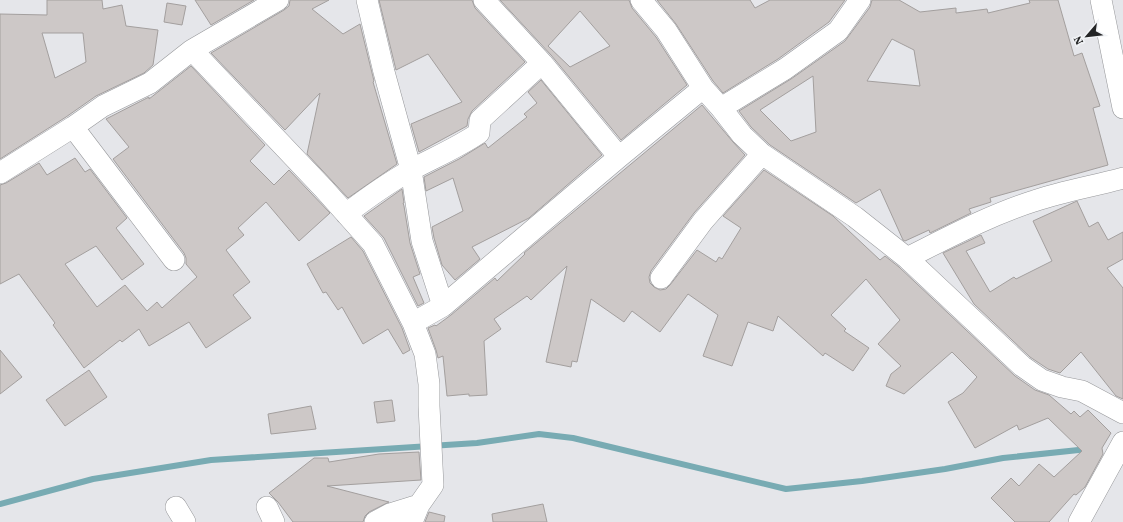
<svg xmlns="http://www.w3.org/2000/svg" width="1123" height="522" font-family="'Source Serif 4',serif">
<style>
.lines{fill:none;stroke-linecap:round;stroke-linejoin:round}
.stream{stroke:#78abb3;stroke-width:6}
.building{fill:#cdc8c7;stroke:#a39f9e;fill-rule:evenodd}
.minor-casing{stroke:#97989b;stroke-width:22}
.minor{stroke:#fff;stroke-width:21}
</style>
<rect width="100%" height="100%" fill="#e5e6ea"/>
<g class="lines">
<path class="stream" d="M 0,504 L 93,479 L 211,460 L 477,443 L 539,434 L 573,438 L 786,489 L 862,481 L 945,469 L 1003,458 L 1088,449"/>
</g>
<path class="building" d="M 47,0 L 102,0 L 103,9 L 122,5 L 126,26 L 158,30 L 153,65 L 144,73 L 96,96 L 66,117 L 0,159 L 0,14 L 47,15 ZM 42,33 L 83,33 L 86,62 L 55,78 Z
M 195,0 L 254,0 L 211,25 Z
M 290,0 L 329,0 L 312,9 L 343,34 L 360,24 L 374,81 L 373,82 L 397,164 L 348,198 L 307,154 L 320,93 L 285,130 L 211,53 L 284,10 L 289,6 Z
M 379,0 L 472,0 L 475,8 L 525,62 L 472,111 L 468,119 L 467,126 L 419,152 L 411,124 L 462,102 L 428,54 L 396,70 Z
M 500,0 L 629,0 L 632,8 L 656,37 L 687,85 L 621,140 L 551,55 ZM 580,11 L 610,46 L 570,67 L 548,46 Z
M 657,0 L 750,0 L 755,8 L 770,0 L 845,0 L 829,22 L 778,59 L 723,93 L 713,81 L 676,24 Z
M 872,0 L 899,0 L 920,12 L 956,8 L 956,13 L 987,9 L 988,13 L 1030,3 L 1029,0 L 1058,0 L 1074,56 L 1082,53 L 1100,106 L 1093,108 L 1108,165 L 990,198 L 991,202 L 969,209 L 971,213 L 930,233 L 929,230 L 905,241 L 903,240 L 880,189 L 856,203 L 770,145 L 751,127 L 739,111 L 791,79 L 845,41 L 870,7 ZM 892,39 L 914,50 L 920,86 L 867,81 ZM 813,76 L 816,132 L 791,141 L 760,110 Z
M 167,3 L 186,6 L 182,25 L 164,22 Z
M 191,66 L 265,145 L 250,161 L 274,185 L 289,170 L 330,213 L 299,241 L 266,202 L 238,228 L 244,235 L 226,250 L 250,282 L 233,295 L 251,318 L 206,348 L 189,322 L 149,346 L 139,329 L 122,342 L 120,340 L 84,368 L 53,325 L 55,323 L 19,274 L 0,284 L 0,185 L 6,183 L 39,163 L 47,175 L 75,158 L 85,172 L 90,169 L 127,218 L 116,228 L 144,264 L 122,280 L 96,246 L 65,264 L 97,307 L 125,285 L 147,311 L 157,302 L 162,308 L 197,277 L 186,264 L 186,258 L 184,253 L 113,159 L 129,147 L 106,119 L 149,97 L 149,99 Z
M 541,80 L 602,155 L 529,218 L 472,247 L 480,259 L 455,280 L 442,265 L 434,238 L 432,227 L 463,211 L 453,178 L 426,191 L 424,177 L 459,159 L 485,143 L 488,148 L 527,117 L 524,114 L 537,103 L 528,92 Z
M 702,105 L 733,142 L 745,155 L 694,213 L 651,271 L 649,277 L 650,283 L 654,287 L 660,290 L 666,289 L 670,285 L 697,250 L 716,262 L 719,257 L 722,259 L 741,228 L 723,216 L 764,170 L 833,216 L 880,260 L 885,256 L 899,267 L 1015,376 L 1035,390 L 1049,395 L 1071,414 L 1074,411 L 1080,417 L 1088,410 L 1111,433 L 1102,448 L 1103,454 L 1085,487 L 1076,495 L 1074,494 L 1049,522 L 1015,522 L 991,498 L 1011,478 L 1019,486 L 1039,464 L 1054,477 L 1082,451 L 1048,418 L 1019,430 L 1017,425 L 975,448 L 948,402 L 963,393 L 977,377 L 952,352 L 904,394 L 886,386 L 891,374 L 901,366 L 878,344 L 900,320 L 866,279 L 831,315 L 846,329 L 844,331 L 869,348 L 853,371 L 825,353 L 823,356 L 778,316 L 773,331 L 748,322 L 732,366 L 703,356 L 718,315 L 688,294 L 660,332 L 632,311 L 624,322 L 591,299 L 577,362 L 572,361 L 571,367 L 546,362 L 567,266 L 531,300 L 527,296 L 494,319 L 501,329 L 484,341 L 487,395 L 469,396 L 469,394 L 447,396 L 443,356 L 438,358 L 436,350 L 428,328 L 435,325 L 436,326 L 451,315 L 495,278 L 497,281 L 525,254 L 524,253 Z
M 402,189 L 404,203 L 403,203 L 404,206 L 410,243 L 420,274 L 413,277 L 424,303 L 418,306 L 384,238 L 364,216 Z
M 1077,201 L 1089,227 L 1098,222 L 1108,240 L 1123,232 L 1123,259 L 1107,268 L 1123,288 L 1123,399 L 1116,396 L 1081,352 L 1060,373 L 1048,369 L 1030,357 L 974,304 L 943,253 L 981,235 L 985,243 L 966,251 L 990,292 L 1014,277 L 1016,279 L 1052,261 L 1033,221 Z
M 351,237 L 363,251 L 402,328 L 410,350 L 403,354 L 388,329 L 363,344 L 342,307 L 338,310 L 326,292 L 323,293 L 307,264 Z
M 0,350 L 22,377 L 0,394 Z
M 89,370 L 107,397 L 65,426 L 46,400 Z
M 392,400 L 395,421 L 377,423 L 374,402 Z
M 311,406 L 316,429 L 271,434 L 268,414 Z
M 419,452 L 421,480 L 327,486 L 389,502 L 369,512 L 365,516 L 363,522 L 293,522 L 278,502 L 269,493 L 314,458 L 328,458 L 329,462 L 379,454 Z
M 543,504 L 547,522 L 493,522 L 492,514 Z
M 429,512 L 445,516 L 444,522 L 425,522 Z"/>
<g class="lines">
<defs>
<path id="minor" d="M 367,0 L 384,72 L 411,170 L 422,241 L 443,306
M 484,0 L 542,63
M 641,0 L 666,30 L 703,88 L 721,108 L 742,135 L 762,154 L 855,217 L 907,258 L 1022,366 L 1042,380 L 1062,387 L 1082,391 L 1123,413
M 1101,0 L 1123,108
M 192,50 L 324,189 L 373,244 L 413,323 L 425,354 L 429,384 L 429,406 L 433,485 L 419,505 L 412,522
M 721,108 L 785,69 L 838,31 L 860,0
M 73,127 L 174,260
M 0,173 L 73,127 L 103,106 L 150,83 L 192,50 L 278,0
M 346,214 C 367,198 388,183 411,170 C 433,158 457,148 479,133 L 480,120 L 542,63 L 619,157
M 907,258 C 949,237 990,215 1034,201 C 1063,191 1094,186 1123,178
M 661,278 L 703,221 L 762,154
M 413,323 L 443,306 L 619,157 L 703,88
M 176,507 L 185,522
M 267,507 L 274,522
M 375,522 L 390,514 L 419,505
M 1079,522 L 1123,442"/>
</defs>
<use href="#minor" class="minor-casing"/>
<use href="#minor" class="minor"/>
</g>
<g transform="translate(1087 36) rotate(242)" stroke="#f2f4f7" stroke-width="3" paint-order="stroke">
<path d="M0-3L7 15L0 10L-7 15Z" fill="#242526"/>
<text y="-6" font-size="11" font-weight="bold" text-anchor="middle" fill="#242526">N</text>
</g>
</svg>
